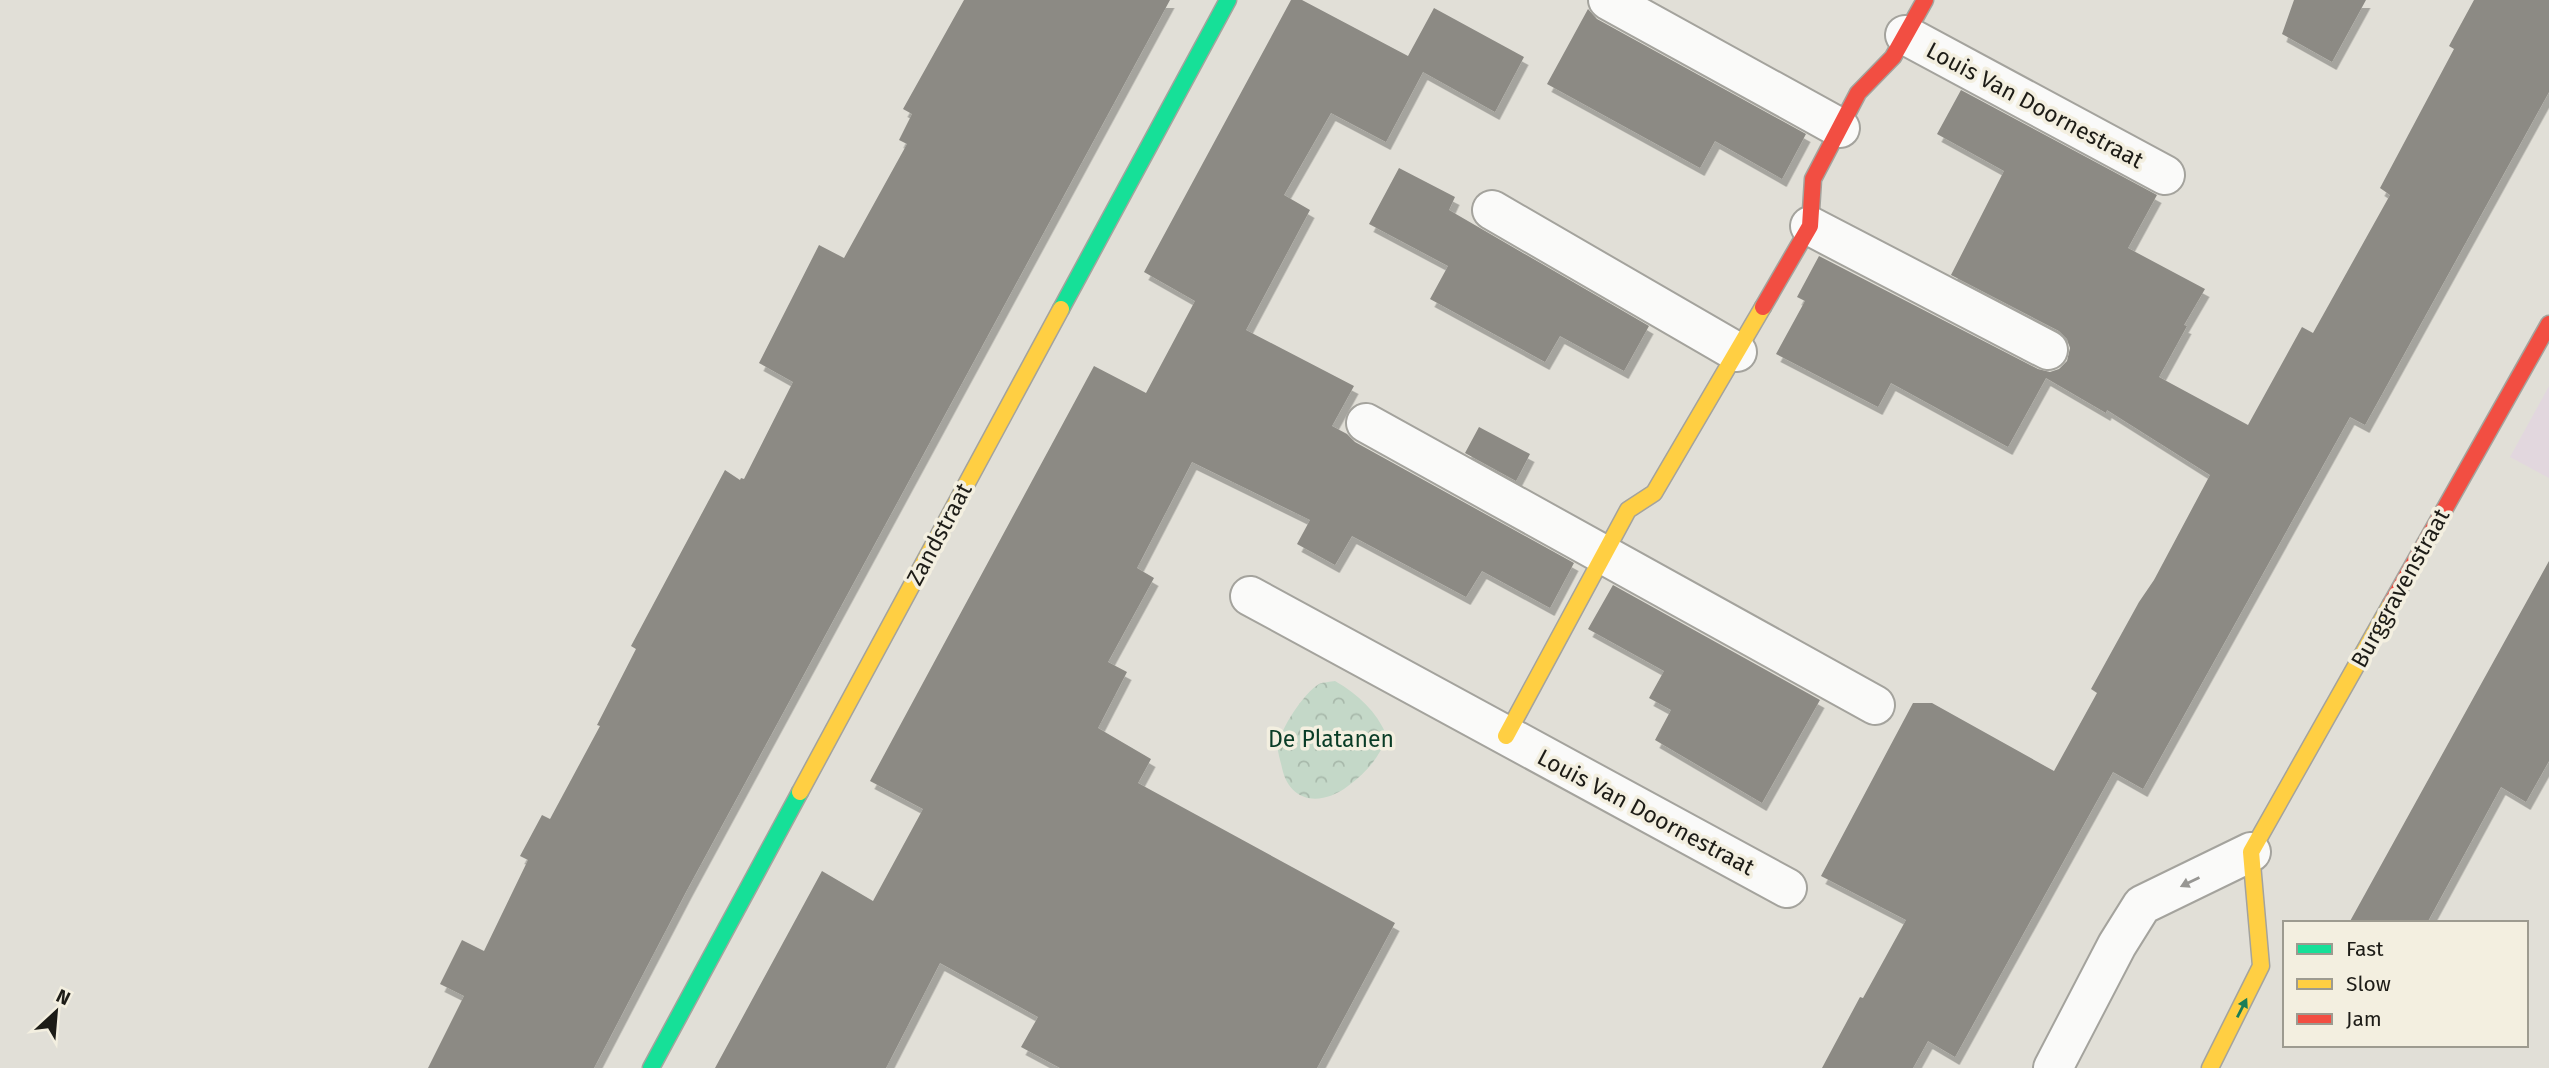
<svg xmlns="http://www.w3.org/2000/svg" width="2549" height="1068" font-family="'Fira Sans',sans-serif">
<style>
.education{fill:#e2d7de}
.forest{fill:url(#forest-crowns)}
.building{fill:#8c8a84;filter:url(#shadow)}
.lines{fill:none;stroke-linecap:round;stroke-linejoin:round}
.street-casing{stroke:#a4a39d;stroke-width:42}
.fast-casing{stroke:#a4a39d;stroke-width:19}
.slow-casing{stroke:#a4a39d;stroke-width:19}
.jam-casing{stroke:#a4a39d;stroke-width:19}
.street{stroke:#fafaf9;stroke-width:38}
.fast{stroke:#16e098;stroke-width:16}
.slow{stroke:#ffcf43;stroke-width:16}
.jam{stroke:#f24e42;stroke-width:16}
.oneway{fill:#979693}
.oneway2{fill:#1a7e58}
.labels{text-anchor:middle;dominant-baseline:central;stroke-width:7;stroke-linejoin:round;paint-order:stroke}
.street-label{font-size:23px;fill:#1d1c17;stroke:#f3efe0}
.park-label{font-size:23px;fill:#093c26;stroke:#f3efe0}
</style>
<defs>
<pattern id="forest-crowns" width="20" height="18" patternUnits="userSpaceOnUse" patternTransform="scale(1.75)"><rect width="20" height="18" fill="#c4d8c8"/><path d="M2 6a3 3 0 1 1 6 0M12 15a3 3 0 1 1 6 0" fill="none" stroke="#a8b9ab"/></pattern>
<filter id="shadow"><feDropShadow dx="4.5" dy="8" stdDeviation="0" flood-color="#0004"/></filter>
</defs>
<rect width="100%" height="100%" fill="#e1dfd7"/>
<path class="education" d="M 2549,386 L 2549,478 L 2510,457 Z"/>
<path class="forest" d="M 1335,681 C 1359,695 1376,711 1387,736 C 1380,757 1366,773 1348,786 C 1322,806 1290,804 1282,768 C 1281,762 1277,752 1278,746 C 1280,729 1304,693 1319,684 C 1323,682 1331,682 1335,681 Z"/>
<path class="building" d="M 964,0 L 1170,0 L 687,890 L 594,1068 L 428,1068 L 464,996 L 440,984 L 462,940 L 484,951 L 528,860 L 520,856 L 542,815 L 550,819 L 600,726 L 597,725 L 636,649 L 631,646 L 725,470 L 740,480 L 741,478 L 744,479 L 793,382 L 759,363 L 819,245 L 844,258 L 907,144 L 899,140 L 912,114 L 903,109 Z
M 1291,0 L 1302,0 L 1408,56 L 1434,8 L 1524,57 L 1495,112 L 1423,72 L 1386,142 L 1331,113 L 1284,195 L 1310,210 L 1246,330 L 1354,386 L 1332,426 L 1347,434 L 1355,442 L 1574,563 L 1550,608 L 1482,571 L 1466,597 L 1352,536 L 1335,565 L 1297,544 L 1310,520 L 1192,462 L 1137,568 L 1154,578 L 1108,662 L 1127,672 L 1098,728 L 1151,759 L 1138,783 L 1395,923 L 1317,1068 L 1060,1068 L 1021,1047 L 1038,1017 L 940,963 L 886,1068 L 715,1068 L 822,871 L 873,901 L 923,809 L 870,781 L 1094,366 L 1146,393 L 1195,301 L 1144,272 Z
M 2294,0 L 2366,0 L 2332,62 L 2282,34 Z
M 2474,0 L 2549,0 L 2549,92 L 2365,425 L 2350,417 L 2143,789 L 2113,772 L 1955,1057 L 1928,1041 L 1913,1068 L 1822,1068 L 1860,997 L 1863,998 L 1906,920 L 1821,876 L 1913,703 L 1932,703 L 2054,771 L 2097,693 L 2091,689 L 2139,602 L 2154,580 L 2210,475 L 2107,410 L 2106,413 L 2046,378 L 2008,447 L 1891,383 L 1878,407 L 1776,354 L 1805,301 L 1797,297 L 1819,256 L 2038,369 L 2050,372 L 2059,369 L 2067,361 L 2070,348 L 2067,339 L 2059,331 L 1951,275 L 2004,171 L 1937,134 L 1961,90 L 2157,195 L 2128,248 L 2205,289 L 2184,325 L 2187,326 L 2159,377 L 2248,425 L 2302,327 L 2313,333 L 2390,195 L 2380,188 L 2454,49 L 2449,46 Z
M 1588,9 L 1597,19 L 1806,134 L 1782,179 L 1715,141 L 1700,168 L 1547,84 Z
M 1399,168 L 1455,197 L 1449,210 L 1649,326 L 1624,371 L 1560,336 L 1545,362 L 1430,299 L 1448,266 L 1369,224 Z
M 1479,427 L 1530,454 L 1516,481 L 1465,453 Z
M 2549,561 L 2549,761 L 2526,802 L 2501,787 L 2427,923 L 2349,923 Z
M 1613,585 L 1820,700 L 1762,803 L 1655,740 L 1671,710 L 1649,698 L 1664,671 L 1588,629 Z"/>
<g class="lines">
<defs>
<path id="street" d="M 1608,0 L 1840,128
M 1905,35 L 2165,175
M 1492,210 L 1737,352
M 1810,226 L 2048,350
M 1366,423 L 1875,705
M 1250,596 L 1787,888
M 2053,1068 L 2117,945 L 2142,905 L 2251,852"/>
<path id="fast" d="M 1061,309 L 1228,0
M 651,1068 L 800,792"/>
<path id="slow" d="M 1506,736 L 1628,510 L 1654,493 L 1763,307
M 800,792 L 1061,309
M 2210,1068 L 2261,966 L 2251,852 L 2391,604"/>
<path id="jam" d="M 1763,307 L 1810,226 L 1813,179 L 1858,93 L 1893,57 L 1925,0
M 2391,604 L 2549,324"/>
</defs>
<use href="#street" class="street-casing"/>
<use href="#fast" class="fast-casing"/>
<use href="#slow" class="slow-casing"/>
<use href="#jam" class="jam-casing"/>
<use href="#street" class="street"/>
<use href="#fast" class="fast"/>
<use href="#slow" class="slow"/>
<use href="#jam" class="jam"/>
</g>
<defs><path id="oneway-solid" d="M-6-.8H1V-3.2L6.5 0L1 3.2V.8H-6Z" transform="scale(1.75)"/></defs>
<use class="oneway" href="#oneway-solid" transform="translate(2190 882) rotate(154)"/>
<use class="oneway2" href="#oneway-solid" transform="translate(2242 1008) rotate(-63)"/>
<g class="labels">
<g class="street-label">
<text transform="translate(2035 105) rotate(28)">Louis Van Doornestraat</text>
<text transform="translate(939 534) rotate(-62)">Zandstraat</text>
<text transform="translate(2400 588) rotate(-61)">Burggravenstraat</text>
<text transform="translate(1646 812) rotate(28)">Louis Van Doornestraat</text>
</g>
<g class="park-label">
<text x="1331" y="739">De Platanen</text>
</g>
</g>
<rect x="2283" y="921" width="245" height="126" fill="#f3efe0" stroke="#9d9b90" stroke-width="2"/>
<rect x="2297" y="944" width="35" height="10" fill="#16e098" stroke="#9d9b90" stroke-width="2"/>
<text x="2346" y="956" font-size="21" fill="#1d1c17">Fast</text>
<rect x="2297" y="979" width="35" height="10" fill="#ffcf43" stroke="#9d9b90" stroke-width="2"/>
<text x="2346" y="991" font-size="21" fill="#1d1c17">Slow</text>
<rect x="2297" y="1014" width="35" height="10" fill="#f24e42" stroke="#9d9b90" stroke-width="2"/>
<text x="2346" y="1026" font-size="21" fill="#1d1c17">Jam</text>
<g transform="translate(56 1012) rotate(26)" stroke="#f3efe0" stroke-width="5" paint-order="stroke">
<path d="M0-5L12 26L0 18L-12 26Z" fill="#1d1c17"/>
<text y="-10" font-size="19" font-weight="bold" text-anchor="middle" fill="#1d1c17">N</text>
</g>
</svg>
